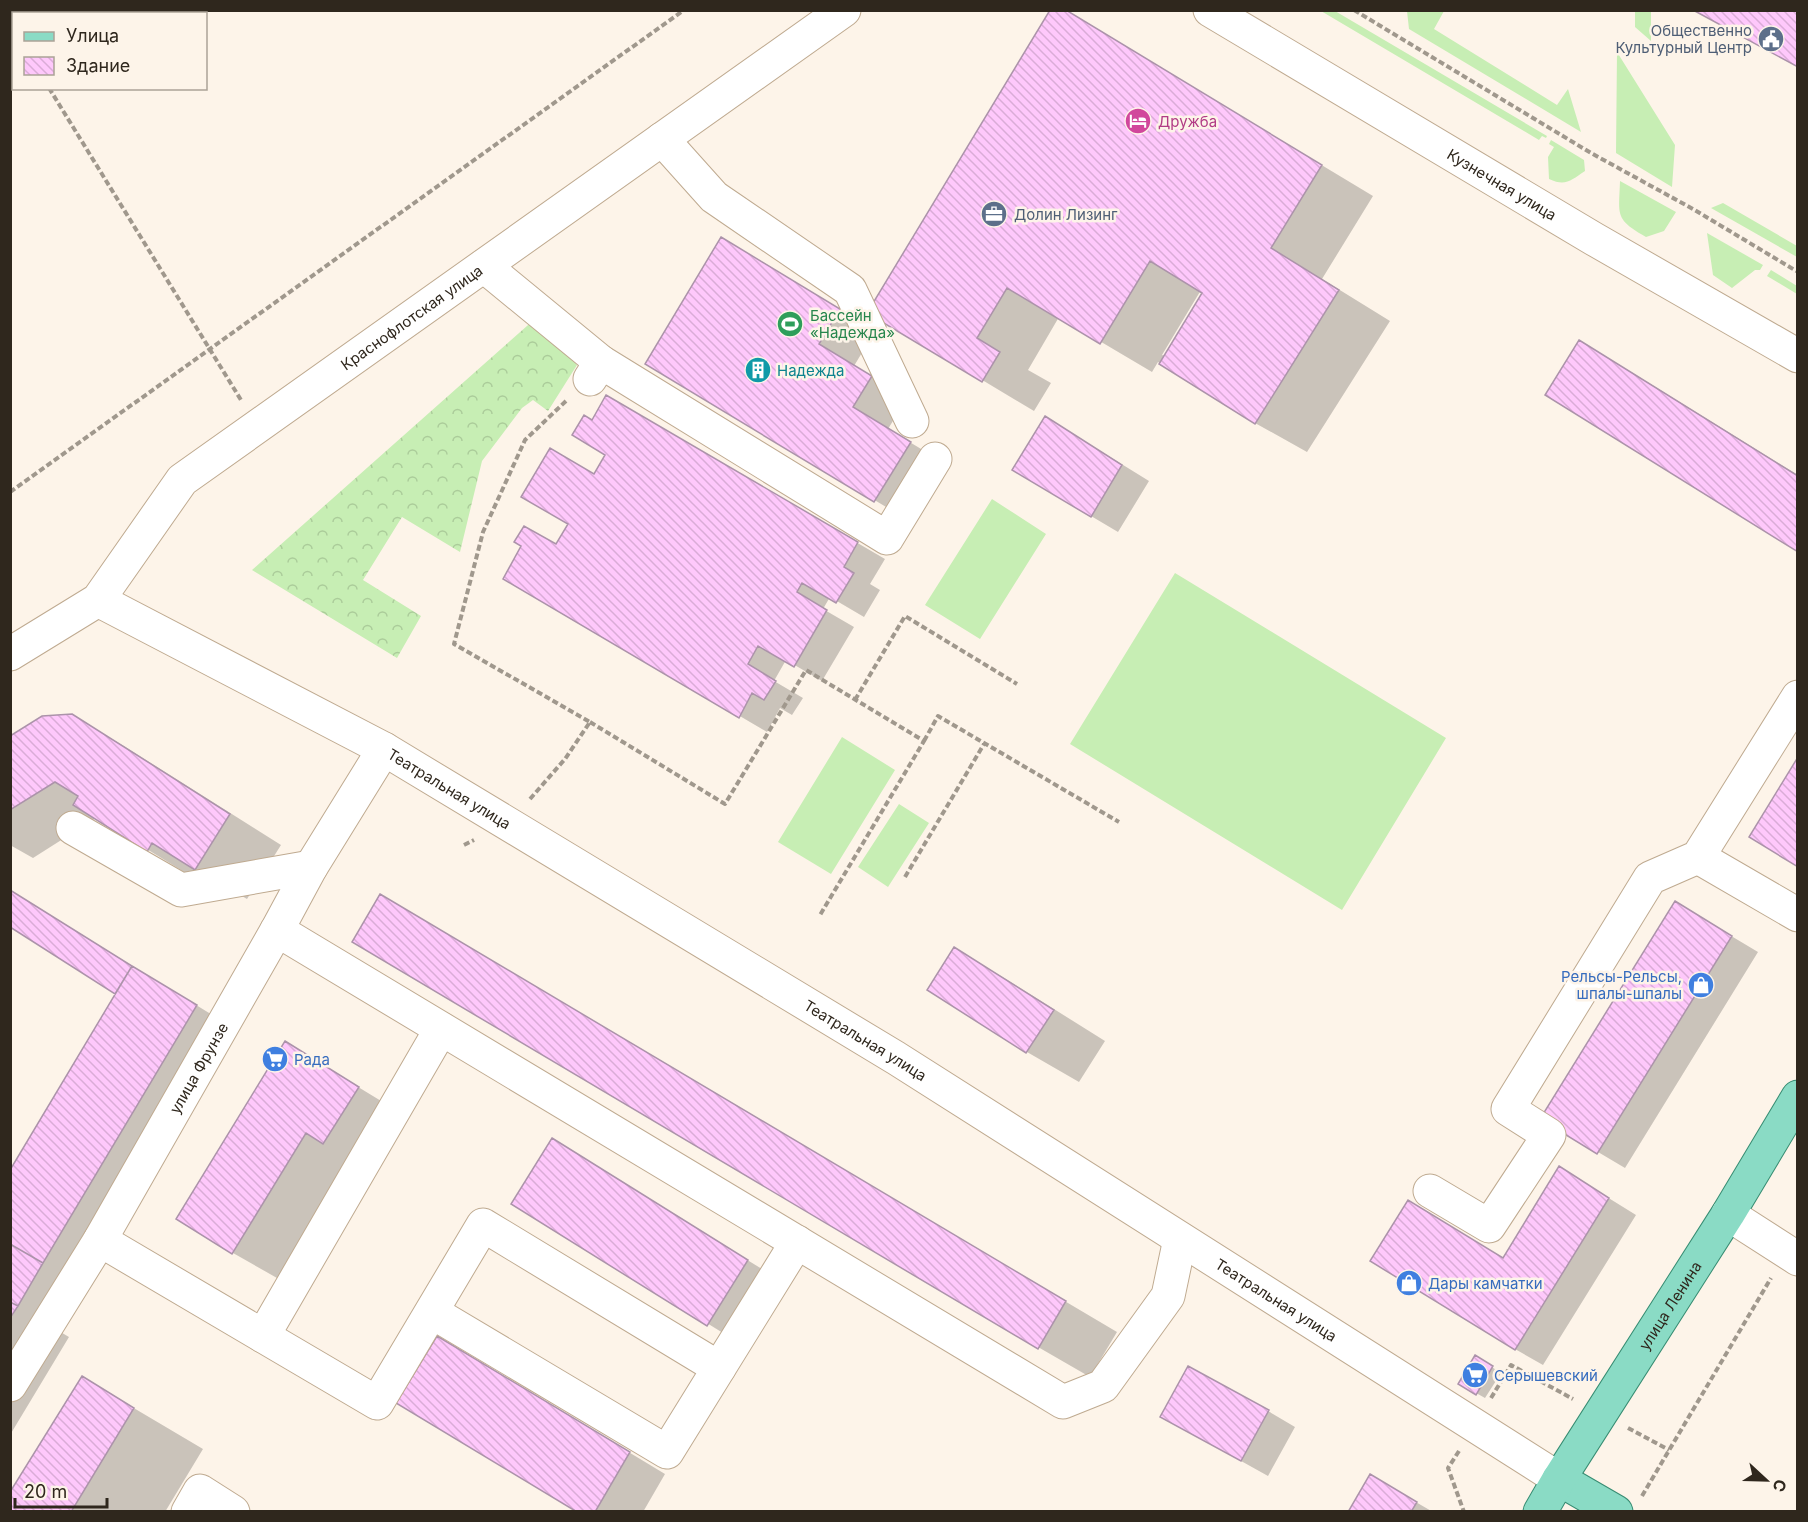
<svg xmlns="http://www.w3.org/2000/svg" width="1808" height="1522" font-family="Inter,sans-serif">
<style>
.grass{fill:#c7eeb4}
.forest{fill:url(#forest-crowns)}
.shadow{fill:#0003;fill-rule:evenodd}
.building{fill:url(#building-back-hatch);stroke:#ac93aa;stroke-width:1.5}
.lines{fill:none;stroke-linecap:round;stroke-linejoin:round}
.minor-casing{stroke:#bfaa90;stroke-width:35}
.major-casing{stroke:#378c72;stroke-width:35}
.path{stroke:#a0988d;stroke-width:4;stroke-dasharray:6 3;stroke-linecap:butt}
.minor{stroke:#fff;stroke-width:33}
.major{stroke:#8adbc5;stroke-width:33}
.labels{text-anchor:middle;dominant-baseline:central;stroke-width:5;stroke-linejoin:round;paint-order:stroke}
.service-label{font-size:15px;fill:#4e5e75;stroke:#fdf4e9;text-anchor:end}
.hotel-label{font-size:15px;fill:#b23c85;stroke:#fdf4e9;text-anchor:start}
.street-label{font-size:15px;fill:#2f271d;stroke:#fdf4e9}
.leisure-label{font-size:15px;fill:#27864d;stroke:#fdf4e9;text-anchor:start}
.culture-label{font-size:15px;fill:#0d838f;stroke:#fdf4e9;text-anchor:start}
.shop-label{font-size:15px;fill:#366cbe;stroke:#fdf4e9;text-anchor:start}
</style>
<defs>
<pattern id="forest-crowns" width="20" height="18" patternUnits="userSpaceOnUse" patternTransform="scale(1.5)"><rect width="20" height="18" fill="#c7eeb4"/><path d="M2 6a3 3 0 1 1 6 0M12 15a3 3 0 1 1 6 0" fill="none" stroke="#abcc9a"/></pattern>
<pattern id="building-back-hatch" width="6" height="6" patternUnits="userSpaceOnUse" patternTransform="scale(1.5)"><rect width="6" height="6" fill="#fec8fb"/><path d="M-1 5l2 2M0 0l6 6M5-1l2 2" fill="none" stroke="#daacd7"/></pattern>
</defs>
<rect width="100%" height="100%" fill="#fdf4e9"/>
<path class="grass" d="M 1321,11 L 1335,11 L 1547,136 L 1546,138 L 1542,136 L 1539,140 Z
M 1407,11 L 1444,11 L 1434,29 L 1557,105 L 1568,89 L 1581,132 L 1409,29 Z
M 1635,11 L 1651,11 L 1651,41 L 1635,27 Z
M 1617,52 L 1675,145 L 1672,187 L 1616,153 Z
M 1551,140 L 1584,160 L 1585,171 C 1571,180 1566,187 1549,179 L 1548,157 L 1554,147 L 1549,144 Z
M 1620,181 L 1676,212 L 1664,231 L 1646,237 C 1614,219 1619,215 1620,181 Z
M 1723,203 L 1797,246 L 1797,257 L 1711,208 Z
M 1707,233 L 1763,265 L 1760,270 L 1755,270 L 1732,288 L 1713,275 Z
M 1771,270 L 1797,286 L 1797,294 L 1767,276 Z
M 992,499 L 1046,534 L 980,639 L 925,605 Z
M 1175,573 L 1446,738 L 1342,910 L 1070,744 Z
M 842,737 L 895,770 L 831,874 L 778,842 Z
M 899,804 L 929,823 L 888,887 L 858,867 Z"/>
<path class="forest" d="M 536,318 L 577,365 L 548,411 L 533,400 L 522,408 L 482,461 L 460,552 L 402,517 L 363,580 L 421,616 L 397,658 L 252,570 Z"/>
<path class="shadow" d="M 1106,35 L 1373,196 L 1322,279 L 1390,321 L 1307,452 L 1255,423 L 1158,362 L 1152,372 L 1059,317 L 1028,370 L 1051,383 L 1034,411 L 869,312 ZM 1201,290 L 1204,292 L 1165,356 L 1162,355 Z
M 758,259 L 875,331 L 854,366 L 907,398 L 888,429 L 946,464 L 911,522 L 647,363 Z
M 1580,342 L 1631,372 L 1798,475 L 1798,551 Z
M 607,397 L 885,559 L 870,584 L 880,590 L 864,617 L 830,597 L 823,609 L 854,627 L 822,681 L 786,660 L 774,681 L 803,698 L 792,715 L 780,708 L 767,732 L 505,578 L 556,546 L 607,454 L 592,422 Z
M 1073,434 L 1149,481 L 1118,532 L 1091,516 Z
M 72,716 L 124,746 L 281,845 L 247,899 L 204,874 L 199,881 L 96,818 L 33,858 L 10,845 L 10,738 Z
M 10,891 L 232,1027 L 35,1317 L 69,1337 L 10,1435 L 10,1245 L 118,993 L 10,925 Z
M 1676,903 L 1758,952 L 1625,1168 L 1598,1152 Z
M 432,926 L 1117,1332 L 1090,1377 L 1038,1347 Z
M 955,949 L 1006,979 L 1105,1041 L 1079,1082 L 1027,1052 L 929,990 Z
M 286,1043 L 409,1118 L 376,1173 L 284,1282 L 233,1253 Z
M 552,1140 L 783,1282 L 744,1346 L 513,1203 Z
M 1586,1184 L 1636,1215 L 1543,1365 L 1515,1349 L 1504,1259 Z
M 1476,1357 L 1501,1373 L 1485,1398 L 1460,1384 Z
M 473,1358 L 665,1474 L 643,1512 L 580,1512 Z
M 83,1378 L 203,1449 L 165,1512 L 10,1512 Z
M 1268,1411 L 1295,1427 L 1268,1476 L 1189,1432 Z
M 1371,1476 L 1433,1512 L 1350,1512 Z"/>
<path class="building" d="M 1050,10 L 1066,10 L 1322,165 L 1271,248 L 1339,290 L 1255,424 L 1159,364 L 1202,293 L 1150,261 L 1100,344 L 1007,288 L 977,338 L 1000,352 L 982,382 L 867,313 Z
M 1693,10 L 1798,10 L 1798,67 Z
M 721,237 L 840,309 L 819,344 L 872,376 L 853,407 L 911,442 L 874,502 L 645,364 Z
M 1579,340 L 1798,476 L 1798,552 L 1545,395 Z
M 606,395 L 858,542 L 844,567 L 854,573 L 836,603 L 802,583 L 797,592 L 827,610 L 794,667 L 758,646 L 748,664 L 776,681 L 764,700 L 752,693 L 739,718 L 503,579 L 521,546 L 514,542 L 524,526 L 556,544 L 568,524 L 521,497 L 550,448 L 594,474 L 605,455 L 572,435 L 584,415 L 592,420 Z
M 1045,416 L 1122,465 L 1091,517 L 1012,470 Z
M 72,714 L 230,814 L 195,870 L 152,843 L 147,852 L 73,805 L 78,796 L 55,782 L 10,810 L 10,736 L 42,716 Z
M 1798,757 L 1798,867 L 1749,837 Z
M 10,890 L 132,966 L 115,994 L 10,927 Z
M 380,894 L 1066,1301 L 1038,1349 L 352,942 Z
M 1675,901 L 1732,936 L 1597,1154 L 1540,1119 Z
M 954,947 L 1054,1010 L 1026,1053 L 927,990 Z
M 132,966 L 197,1005 L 43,1263 L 10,1244 L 10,1170 Z
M 285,1041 L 359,1087 L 323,1144 L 306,1133 L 232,1254 L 176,1219 Z
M 552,1138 L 748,1260 L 707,1326 L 511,1204 Z
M 1559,1166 L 1609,1198 L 1515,1350 L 1370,1261 L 1408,1200 L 1503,1258 Z
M 10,1244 L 43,1263 L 18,1306 L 10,1302 Z
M 10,1302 L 18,1306 L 10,1318 Z
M 437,1336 L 630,1452 L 595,1512 L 577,1512 L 396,1403 Z
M 1475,1355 L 1493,1366 L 1476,1395 L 1458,1384 Z
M 1188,1366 L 1269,1410 L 1241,1461 L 1160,1417 Z
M 82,1376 L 134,1408 L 71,1512 L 10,1512 L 10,1492 Z
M 1370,1474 L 1417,1502 L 1411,1512 L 1348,1512 Z"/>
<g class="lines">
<defs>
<g id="minor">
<path id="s1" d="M 1210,10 L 1594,239 L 1798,356"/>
<path d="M 662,139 L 714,197 L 850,290 L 912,421"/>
<path d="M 484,266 L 601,362 L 590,379"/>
<path d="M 601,362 L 887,538 L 935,459"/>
<path id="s2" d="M 98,600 L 384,749 L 896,1058 L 1559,1479"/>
<path id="s3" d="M 10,654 L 98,600 L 182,480 L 844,10"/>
<path d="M 73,828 L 181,890 L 311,867"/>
<path d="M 1698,857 L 1798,915"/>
<path d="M 277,930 L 1063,1402 L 1103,1386 L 1168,1296 L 1180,1239"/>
<path d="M 1430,1191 L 1489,1226 L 1549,1135 L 1508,1109 L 1650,878 L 1698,857 L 1798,697"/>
<path d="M 1728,1214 L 1798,1259"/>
<path d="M 100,1240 L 263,1336 L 441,1029"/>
<path d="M 432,1312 L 667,1452 L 797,1242"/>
<path d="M 263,1336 L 377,1403 L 483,1225 L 719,1368"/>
<path id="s4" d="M 10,1385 L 100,1240 L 277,930 L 311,867 L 384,749"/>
<path d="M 188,1512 L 200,1491 L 233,1512"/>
</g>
<g id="major">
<path d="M 1559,1479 L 1616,1512"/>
<path id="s5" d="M 1540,1512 L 1559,1479 L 1728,1214 L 1798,1097"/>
</g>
</defs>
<use href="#minor" class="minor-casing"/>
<use href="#major" class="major-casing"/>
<path class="path" d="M 1354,10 L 1591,153 L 1693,209 L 1798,272
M 10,27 L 14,32
M 49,88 L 241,400
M 10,492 L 684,10
M 855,700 L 905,616 L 1017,684
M 590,722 L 725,804 L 806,670 L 924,741 L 820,915
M 924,741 L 938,716 L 1119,822
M 530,799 L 565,759 L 590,722 L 454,644 L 483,532 L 525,440 L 567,400
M 464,845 L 474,840
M 905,877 L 984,744
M 1491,1398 L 1511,1365 L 1573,1399
M 1628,1428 L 1669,1450
M 1459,1451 L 1448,1468 L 1464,1512
M 1642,1496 L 1771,1278"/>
<use href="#minor" class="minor"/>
<use href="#major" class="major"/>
</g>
<defs>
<symbol id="civic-disc" viewBox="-11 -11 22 22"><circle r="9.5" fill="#5c6f8a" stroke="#fdf4e9"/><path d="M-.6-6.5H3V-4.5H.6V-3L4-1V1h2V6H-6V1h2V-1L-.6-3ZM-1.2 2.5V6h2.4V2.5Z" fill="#fff"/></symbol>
<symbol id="hotel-disc" viewBox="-11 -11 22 22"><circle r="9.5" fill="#d1479c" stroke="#fdf4e9"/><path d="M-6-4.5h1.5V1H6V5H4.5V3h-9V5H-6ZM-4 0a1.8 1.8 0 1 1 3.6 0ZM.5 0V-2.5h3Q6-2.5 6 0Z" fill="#fff"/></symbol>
<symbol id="office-disc" viewBox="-11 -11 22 22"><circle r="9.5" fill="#5c6f8a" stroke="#fdf4e9"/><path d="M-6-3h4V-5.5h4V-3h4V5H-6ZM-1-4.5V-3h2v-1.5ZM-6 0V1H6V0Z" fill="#fff"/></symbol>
<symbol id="stadium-disc" viewBox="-11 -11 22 22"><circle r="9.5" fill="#2e9e5b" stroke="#fdf4e9"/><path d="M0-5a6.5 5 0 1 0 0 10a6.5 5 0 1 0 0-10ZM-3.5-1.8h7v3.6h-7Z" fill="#fff"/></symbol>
<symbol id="building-disc" viewBox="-11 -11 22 22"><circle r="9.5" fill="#0f9aa8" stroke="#fdf4e9"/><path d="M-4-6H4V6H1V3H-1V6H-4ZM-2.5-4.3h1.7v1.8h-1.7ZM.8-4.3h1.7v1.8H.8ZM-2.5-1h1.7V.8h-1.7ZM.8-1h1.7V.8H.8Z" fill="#fff"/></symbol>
<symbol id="shop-disc" viewBox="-11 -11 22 22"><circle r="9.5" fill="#3f7fe0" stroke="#fdf4e9"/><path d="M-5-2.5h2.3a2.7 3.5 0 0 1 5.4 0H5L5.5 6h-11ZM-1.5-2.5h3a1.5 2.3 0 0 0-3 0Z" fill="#fff"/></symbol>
<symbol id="supermarket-disc" viewBox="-11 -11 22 22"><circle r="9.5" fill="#3f7fe0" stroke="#fdf4e9"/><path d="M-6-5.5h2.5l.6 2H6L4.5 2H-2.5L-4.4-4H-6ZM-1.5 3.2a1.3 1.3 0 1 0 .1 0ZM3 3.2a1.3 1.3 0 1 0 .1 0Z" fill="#fff"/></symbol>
</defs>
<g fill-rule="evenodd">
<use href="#civic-disc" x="1756" y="24" width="30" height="30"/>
<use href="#hotel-disc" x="1123" y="106" width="30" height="30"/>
<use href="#office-disc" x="979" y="199" width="30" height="30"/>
<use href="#stadium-disc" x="775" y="309" width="30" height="30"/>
<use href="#building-disc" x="743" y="355" width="30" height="30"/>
<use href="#shop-disc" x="1686" y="970" width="30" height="30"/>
<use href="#supermarket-disc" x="260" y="1044" width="30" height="30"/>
<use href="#shop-disc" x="1394" y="1268" width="30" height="30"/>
<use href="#supermarket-disc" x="1460" y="1360" width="30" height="30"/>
</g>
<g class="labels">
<g class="service-label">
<text x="1752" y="30">Общественно<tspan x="1752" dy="17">Культурный Центр</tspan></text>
<text x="1014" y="214" text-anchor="start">Долин Лизинг</text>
</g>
<g class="hotel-label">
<text x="1158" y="121">Дружба</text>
</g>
<g class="street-label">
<text stroke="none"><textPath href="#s1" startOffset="340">Кузнечная улица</textPath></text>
<text stroke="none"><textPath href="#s3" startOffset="531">Краснофлотская улица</textPath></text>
<text stroke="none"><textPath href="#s2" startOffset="399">Театральная улица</textPath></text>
<text stroke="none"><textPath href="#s2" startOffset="885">Театральная улица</textPath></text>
<text stroke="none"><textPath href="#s4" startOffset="369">улица Фрунзе</textPath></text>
<text stroke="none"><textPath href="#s2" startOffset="1371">Театральная улица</textPath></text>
<text stroke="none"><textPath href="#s5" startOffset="244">улица Ленина</textPath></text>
</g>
<g class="leisure-label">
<text x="810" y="315">Бассейн<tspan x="810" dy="17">«Надежда»</tspan></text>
</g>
<g class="culture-label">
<text x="777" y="370">Надежда</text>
</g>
<g class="shop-label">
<text x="1682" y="976" text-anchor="end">Рельсы-Рельсы,<tspan x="1682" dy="17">шпалы-шпалы</tspan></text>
<text x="294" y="1059">Рада</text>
<text x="1428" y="1283">Дары камчатки</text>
<text x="1494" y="1375">Серышевский</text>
</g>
</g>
<rect width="1808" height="1522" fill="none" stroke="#2f271d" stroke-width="24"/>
<rect x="12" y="12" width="195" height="78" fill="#fdf4e9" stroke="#aba297" stroke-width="1.5"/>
<rect x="24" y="32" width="30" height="9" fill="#8adbc5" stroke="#aba297" stroke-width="1.5"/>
<text x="66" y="42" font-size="18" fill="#2f271d">Улица</text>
<rect x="24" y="57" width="30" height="18" fill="url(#building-back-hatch)" stroke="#aba297" stroke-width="1.5"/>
<text x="66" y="72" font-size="18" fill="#2f271d">Здание</text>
<g transform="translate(1766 1480) rotate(112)" stroke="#fdf4e9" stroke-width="4.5" paint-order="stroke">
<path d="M0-4.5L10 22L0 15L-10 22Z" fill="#2f271d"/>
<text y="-9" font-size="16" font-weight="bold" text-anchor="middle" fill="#2f271d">С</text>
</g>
<path d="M15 1498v9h92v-9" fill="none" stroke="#2f271d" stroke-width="3"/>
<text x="24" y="1498" font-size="18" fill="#2f271d" stroke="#fdf4e9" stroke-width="4.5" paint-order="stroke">20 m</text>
</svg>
